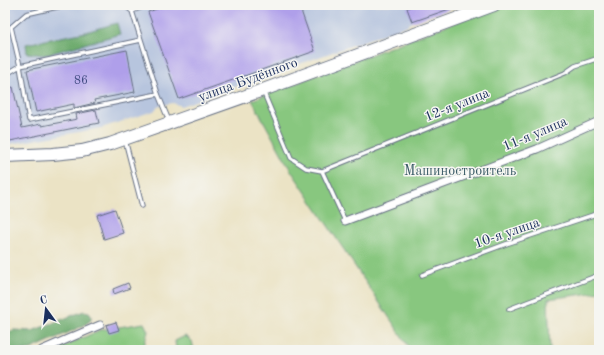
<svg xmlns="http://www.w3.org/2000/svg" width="604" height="355" font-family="'Old Standard TT',serif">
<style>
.industrial{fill:#b7c5de}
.green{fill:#88c77f;stroke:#527b6e}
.forest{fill:#6eac6e;stroke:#446e66}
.building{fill:#af9fea}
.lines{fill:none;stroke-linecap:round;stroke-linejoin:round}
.service-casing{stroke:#646e82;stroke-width:5.5}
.minor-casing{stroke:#646e82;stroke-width:9}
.primary-casing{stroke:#646e82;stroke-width:14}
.service{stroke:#fff;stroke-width:3.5}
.minor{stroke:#fff;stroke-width:7}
.primary{stroke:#fff;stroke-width:12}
.labels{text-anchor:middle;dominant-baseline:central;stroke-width:3;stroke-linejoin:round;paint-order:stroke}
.number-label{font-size:12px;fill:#404b81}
.street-label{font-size:14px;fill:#1b2f5e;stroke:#f6f6f2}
.park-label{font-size:14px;fill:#3c5d68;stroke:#f6f6f2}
</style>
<rect width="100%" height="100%" fill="#f6f6f2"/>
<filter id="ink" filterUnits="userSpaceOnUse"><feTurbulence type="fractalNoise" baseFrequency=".025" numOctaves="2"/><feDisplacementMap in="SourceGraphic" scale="8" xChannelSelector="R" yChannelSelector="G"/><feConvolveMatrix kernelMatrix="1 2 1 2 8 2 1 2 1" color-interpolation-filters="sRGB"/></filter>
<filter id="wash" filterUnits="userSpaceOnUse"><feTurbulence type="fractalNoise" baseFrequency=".012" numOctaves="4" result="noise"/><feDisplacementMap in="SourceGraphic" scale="16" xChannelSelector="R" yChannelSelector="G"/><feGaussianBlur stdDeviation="0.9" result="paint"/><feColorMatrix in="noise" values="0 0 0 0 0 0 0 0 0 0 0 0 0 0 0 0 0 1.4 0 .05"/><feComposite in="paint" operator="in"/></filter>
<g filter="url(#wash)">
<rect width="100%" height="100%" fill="#ebe3c5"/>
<path class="industrial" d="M 5,5 L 462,5 L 412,22 L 406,26 L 181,106 L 173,103 L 158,106 L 154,111 L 101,128 L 5,145 Z"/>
<path class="green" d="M 500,5 L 599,5 L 599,292 L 548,299 L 550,350 L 411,350 L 290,169 L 252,100 Z
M 144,323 L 148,331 L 143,350 L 56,350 L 100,330 Z
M 185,336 L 192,341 L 194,350 L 176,350 L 175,341 Z"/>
<path class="forest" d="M 117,23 L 120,34 L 45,55 L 27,53 L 26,44 L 86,32 Z
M 84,311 L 89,312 L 91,316 L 91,320 L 83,326 L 29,350 L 5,350 L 5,333 L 14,330 L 32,331 Z"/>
<g id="blocks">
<path class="building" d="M 168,5 L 299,5 L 315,51 L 179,99 L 148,12 Z
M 414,5 L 458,5 L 458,6 L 412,22 L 407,8 Z
M 127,50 L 135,92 L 94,100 L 95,103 L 74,108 L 74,104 L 36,112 L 27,70 Z
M 13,87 L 22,128 L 41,124 L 42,126 L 77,119 L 76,114 L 96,110 L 99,123 L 10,141 L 5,118 L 5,89 Z
M 115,209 L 123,233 L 104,239 L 97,215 Z
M 128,283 L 130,288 L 114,294 L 113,289 Z
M 116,322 L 119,330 L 109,333 L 106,325 Z"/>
</g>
</g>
<g filter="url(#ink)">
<use href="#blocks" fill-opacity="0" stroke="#646e82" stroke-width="1"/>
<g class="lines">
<defs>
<path id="service" d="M 66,5 L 26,14 L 11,27 L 20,66 L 29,120 L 158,94
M 124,5 L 132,11 L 158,94 L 169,121
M 132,11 L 148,5
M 5,75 L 20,66 L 141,40
M 263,91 L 291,158 L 306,168 L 322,171 L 345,221
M 125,140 L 142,206
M 322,171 L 565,73 L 575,66 L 599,58
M 422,275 L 506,244 L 599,213
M 509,309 L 575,284 L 599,275"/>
<path id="minor" d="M 345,221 L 537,149 L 599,121
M 42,350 L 100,325"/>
<path id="primary" d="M 5,156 L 53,154 L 82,151 L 110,144 L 263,90 L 494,5"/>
</defs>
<use href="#service" class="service-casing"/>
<use href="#minor" class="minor-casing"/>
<use href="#primary" class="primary-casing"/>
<use href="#service" class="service"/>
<use href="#minor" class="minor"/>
<use href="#primary" class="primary"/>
</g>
</g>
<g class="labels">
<g class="number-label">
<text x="81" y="81">86</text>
</g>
<g class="street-label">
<text transform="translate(248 80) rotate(-20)">улица Будённого</text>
<text transform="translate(457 105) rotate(-22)">12-я улица</text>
<text transform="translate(535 134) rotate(-23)">11-я улица</text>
<text transform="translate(507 233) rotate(-19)">10-я улица</text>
</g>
<g class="park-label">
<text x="460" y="171">Машиностроитель</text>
</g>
</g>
<rect width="604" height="355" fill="none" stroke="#f6f6f2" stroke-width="20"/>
<g transform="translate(46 309) rotate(345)" stroke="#f6f6f2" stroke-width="3" paint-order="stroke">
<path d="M0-3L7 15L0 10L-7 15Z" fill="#1b2f5e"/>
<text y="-6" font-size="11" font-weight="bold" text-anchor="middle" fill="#1b2f5e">С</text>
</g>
</svg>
